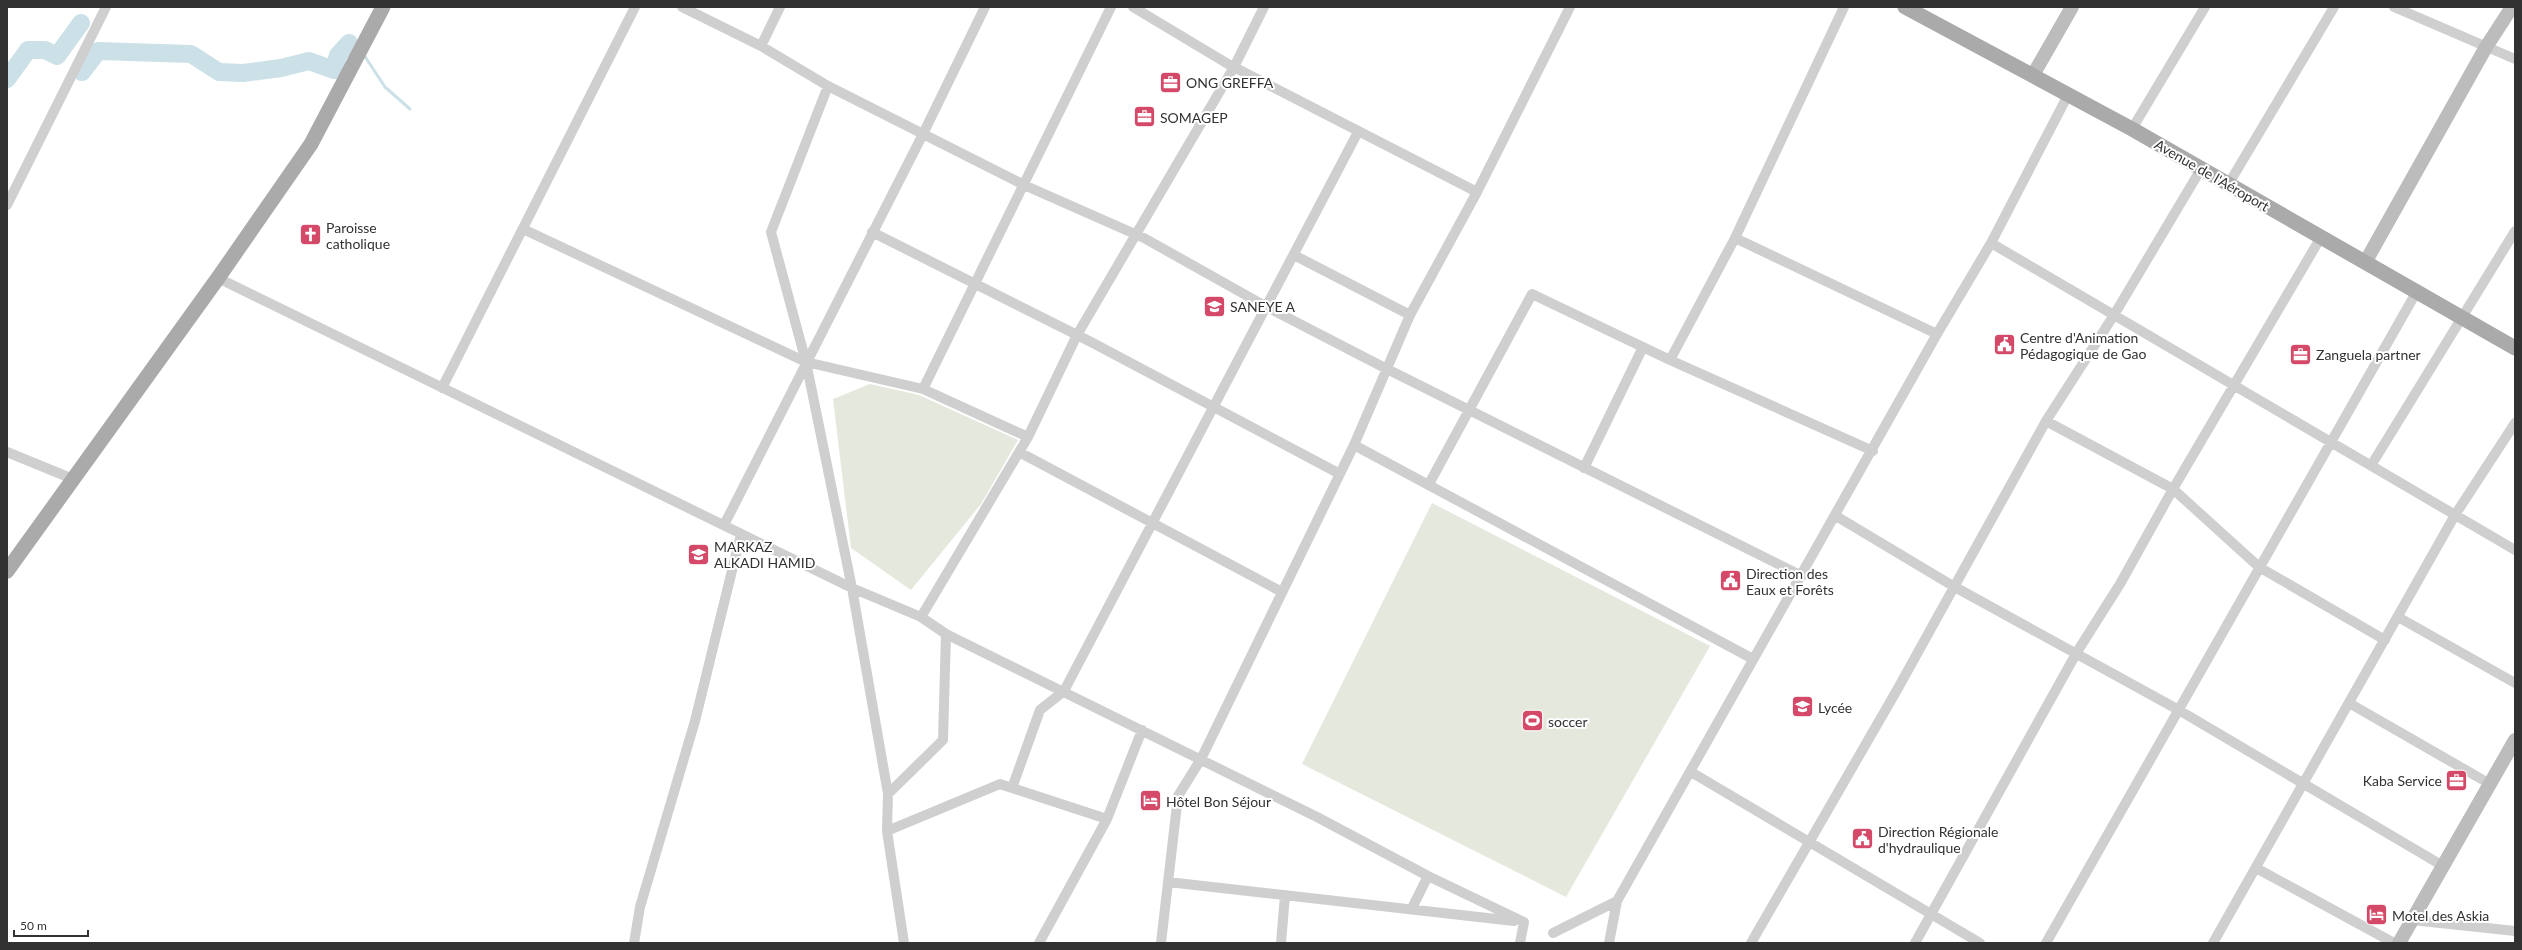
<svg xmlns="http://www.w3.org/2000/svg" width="2522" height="950" font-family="Lato,sans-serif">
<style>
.green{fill:#e4e8dd}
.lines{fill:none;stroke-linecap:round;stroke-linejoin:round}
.stream{stroke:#cbe1e7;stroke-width:3}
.river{stroke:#cbe1e7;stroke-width:18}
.street{stroke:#cfcfcf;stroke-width:10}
.secondary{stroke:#bcbcbc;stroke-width:14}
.primary{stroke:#aaa;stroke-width:15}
.labels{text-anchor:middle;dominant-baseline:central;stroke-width:4;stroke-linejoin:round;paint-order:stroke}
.poi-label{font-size:14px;fill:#323232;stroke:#fff;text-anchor:start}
.street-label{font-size:14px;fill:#323232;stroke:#fff}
</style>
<rect width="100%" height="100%" fill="#fff"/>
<path class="green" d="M 870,384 L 919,395 L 1018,440 L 981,504 L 911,590 L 851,548 L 833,399 Z
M 1432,503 L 1710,646 L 1566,897 L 1302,764 Z"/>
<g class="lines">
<path class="stream" d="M 364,55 L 385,87 L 410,109"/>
<path class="river" d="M 82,72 L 98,51 L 191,54 L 219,72 L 243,73 L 281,68 L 309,61 L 334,70 L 338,55 L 349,43
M 7,79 L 28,50 L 45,50 L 57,56 L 81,23"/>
<path class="street" d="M 682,7 L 761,46 L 828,86 L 1024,185 L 1144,238 L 1267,307 L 1385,368 L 1802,576
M 1133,7 L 1228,64 L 1477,192
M 2394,7 L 2515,59
M 761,46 L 780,7
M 828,86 L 771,232 L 806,362 L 852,588 L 888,794 L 887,831 L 904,943
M 2132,129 L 2205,7
M 2228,185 L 2334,7
M 7,205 L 106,7
M 523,229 L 806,362 L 923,389 L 1028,437
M 872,232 L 1091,342 L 1340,474
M 1735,238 L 1937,334
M 1991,243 L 2515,550
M 1294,255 L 1410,315
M 218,278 L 852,588 L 921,617 L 946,634 L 1317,817 L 1428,876 L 1524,922
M 1670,360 L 1735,238 L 1844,7
M 442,388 L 635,7
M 923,389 L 1111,7
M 2046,421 L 2173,489 L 2259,567 L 2385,640
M 1354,445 L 1753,659
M 7,452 L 73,479
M 1019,452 L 1282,592
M 2372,464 L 2515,231
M 1584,468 L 1643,347
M 1429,484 L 1532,294 L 1670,360 L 1873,451
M 1836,516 L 1953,586 L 2177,709 L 2443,866
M 724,525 L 923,134 L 985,7
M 921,617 L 1028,437 L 1077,335 L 1234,67 L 1264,7
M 2398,617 L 2515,683
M 2349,703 L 2490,784
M 1691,772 L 1980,943
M 1012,788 L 1040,710 L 1064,691 L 1358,132
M 888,794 L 943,740 L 946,634
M 887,831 L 1000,784 L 1107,819
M 2256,868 L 2394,943
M 1168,882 L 1514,921
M 1412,908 L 1428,876
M 2412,920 L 2515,931
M 1553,933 L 1617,901
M 634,943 L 640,907 L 695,721 L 741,534
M 1039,943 L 1107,819 L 1142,730
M 1161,943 L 1178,796 L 1201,759 L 1354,445 L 1410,315 L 1477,192 L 1570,7
M 1281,943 L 1285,895
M 1520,943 L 1524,922
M 1609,943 L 1617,901 L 1937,334 L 1991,243 L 2068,95
M 1751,943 L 1897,690 L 2046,421 L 2114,315 L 2201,169
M 1915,943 L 2077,652 L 2120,584 L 2173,489 L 2321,237
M 2046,943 L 2417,291
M 2213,943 L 2455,515 L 2515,423"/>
<path class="secondary" d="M 2033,75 L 2072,7
M 2366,261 L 2486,47 L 2512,7
M 2399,943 L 2515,740"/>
<path class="primary" d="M 1905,7 L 2132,129 L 2515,348
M 7,571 L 218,278 L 311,144 L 383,7"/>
</g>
<defs>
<symbol id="office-square" viewBox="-11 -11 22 22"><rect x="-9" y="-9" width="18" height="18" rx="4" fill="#d54968" stroke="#fff"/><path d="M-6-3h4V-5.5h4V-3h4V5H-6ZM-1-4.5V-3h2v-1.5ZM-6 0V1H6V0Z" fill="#fff"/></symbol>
<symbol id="church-square" viewBox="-11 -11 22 22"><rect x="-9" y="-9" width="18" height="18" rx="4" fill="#d54968" stroke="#fff"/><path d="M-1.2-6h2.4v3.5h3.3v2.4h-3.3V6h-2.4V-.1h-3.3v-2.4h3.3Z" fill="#fff"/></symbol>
<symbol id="school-square" viewBox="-11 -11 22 22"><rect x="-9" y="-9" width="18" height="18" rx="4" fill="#d54968" stroke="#fff"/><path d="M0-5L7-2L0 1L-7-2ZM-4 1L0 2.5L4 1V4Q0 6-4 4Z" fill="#fff"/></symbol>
<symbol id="civic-square" viewBox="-11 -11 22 22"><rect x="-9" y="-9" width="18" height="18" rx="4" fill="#d54968" stroke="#fff"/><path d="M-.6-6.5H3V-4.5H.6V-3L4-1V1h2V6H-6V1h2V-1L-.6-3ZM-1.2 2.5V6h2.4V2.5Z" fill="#fff"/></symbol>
<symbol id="stadium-square" viewBox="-11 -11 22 22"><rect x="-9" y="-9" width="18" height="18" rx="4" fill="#d54968" stroke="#fff"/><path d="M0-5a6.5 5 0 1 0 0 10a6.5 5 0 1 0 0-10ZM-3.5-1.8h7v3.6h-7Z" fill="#fff"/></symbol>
<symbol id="hotel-square" viewBox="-11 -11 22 22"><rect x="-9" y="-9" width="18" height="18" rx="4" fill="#d54968" stroke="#fff"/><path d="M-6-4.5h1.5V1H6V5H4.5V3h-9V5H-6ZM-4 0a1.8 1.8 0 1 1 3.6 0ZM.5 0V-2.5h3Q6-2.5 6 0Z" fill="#fff"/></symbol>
</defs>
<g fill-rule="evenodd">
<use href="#office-square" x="1158" y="70" width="25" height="25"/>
<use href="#office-square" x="1132" y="104" width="25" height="25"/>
<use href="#church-square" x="298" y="222" width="25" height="25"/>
<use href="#school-square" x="1202" y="294" width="25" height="25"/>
<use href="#civic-square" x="1992" y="332" width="25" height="25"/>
<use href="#office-square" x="2288" y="342" width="25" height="25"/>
<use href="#school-square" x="686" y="542" width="25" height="25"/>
<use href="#civic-square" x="1718" y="568" width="25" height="25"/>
<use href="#school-square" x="1790" y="694" width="25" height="25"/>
<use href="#stadium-square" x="1520" y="708" width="25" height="25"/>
<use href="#office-square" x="2444" y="768" width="25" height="25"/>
<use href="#hotel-square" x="1138" y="788" width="25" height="25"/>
<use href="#civic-square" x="1850" y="826" width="25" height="25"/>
<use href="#hotel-square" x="2364" y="902" width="25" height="25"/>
</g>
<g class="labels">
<g class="poi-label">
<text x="1186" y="82">ONG GREFFA</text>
<text x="1160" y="117">SOMAGEP</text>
<text x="326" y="227">Paroisse<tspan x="326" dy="16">catholique</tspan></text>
<text x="1230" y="306">SANEYE A</text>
<text x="2020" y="337">Centre d'Animation<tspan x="2020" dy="16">Pédagogique de Gao</tspan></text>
<text x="2316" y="354">Zanguela partner</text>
<text x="714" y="546">MARKAZ<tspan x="714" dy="16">ALKADI HAMID</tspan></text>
<text x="1746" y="573">Direction des<tspan x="1746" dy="16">Eaux et Forêts</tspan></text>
<text x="1818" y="707">Lycée</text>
<text x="1548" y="721">soccer</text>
<text x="2442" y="780" text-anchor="end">Kaba Service</text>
<text x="1166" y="801">Hôtel Bon Séjour</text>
<text x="1878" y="831">Direction Régionale<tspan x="1878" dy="16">d'hydraulique</tspan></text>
<text x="2392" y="915">Motel des Askia</text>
</g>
<g class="street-label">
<text transform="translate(2212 175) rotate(30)">Avenue de l'Aéroport</text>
</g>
</g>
<rect width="2522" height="950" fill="none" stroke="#323232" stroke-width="16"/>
<path d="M14 930v6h74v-6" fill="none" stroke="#323232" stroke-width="2"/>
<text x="20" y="930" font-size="12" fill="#323232" stroke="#ffffff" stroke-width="3" paint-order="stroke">50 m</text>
</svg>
